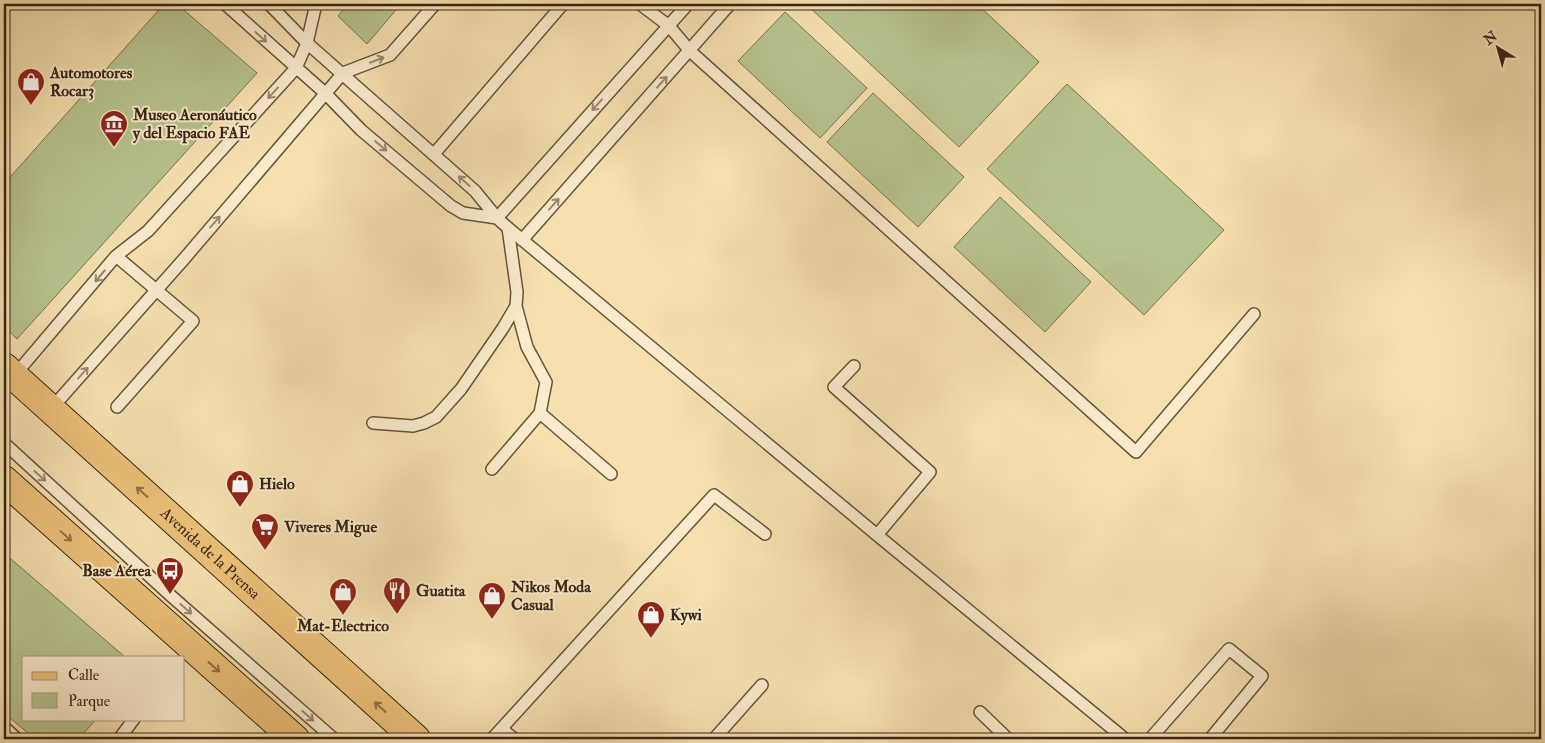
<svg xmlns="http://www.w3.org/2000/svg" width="1545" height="743" font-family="'IM FELL Double Pica',serif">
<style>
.green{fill:#b7c38f;stroke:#787450}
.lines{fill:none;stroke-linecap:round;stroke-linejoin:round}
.service-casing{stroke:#685438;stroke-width:14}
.primary-casing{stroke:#382510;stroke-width:30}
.service{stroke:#f9ebcc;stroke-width:11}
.primary{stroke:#ebc078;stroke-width:28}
.oneway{stroke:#98886e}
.oneway2{stroke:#927244}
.labels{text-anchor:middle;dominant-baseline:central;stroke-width:4;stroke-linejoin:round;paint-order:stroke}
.poi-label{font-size:16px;font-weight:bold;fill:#382510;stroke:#f9ebcc;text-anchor:start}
.street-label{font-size:16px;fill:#382510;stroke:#f9ebcc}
</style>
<rect width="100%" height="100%" fill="#f6e0b0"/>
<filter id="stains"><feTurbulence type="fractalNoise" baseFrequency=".004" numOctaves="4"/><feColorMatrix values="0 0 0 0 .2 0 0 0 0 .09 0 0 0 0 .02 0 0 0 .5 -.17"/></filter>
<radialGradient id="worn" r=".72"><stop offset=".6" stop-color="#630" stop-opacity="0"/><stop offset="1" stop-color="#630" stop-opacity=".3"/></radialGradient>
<path class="green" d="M 164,4 L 177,4 L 257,73 L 17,339 L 4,326 L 4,184 Z
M 348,4 L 401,4 L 367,44 L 338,16 Z
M 806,4 L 977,4 L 1039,62 L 959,147 Z
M 785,12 L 867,88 L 820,138 L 738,61 Z
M 1067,84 L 1224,230 L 1144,315 L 987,169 Z
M 873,93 L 964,177 L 918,227 L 827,142 Z
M 1000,197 L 1091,282 L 1045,332 L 954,247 Z
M 4,553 L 125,657 L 24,657 L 24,719 L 96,719 L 79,739 L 35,739 L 4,713 Z"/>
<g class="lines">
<defs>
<path id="service" d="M 225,4 L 325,93 L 361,130 L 451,206 L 463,213 L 497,218
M 269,4 L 307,43 L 475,191 L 497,218 L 508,228 L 877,535 L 1125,739
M 640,4 L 669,26 L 690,51 L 1136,452 L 1254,314
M 434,154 L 563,4
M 497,218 L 688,4
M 522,240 L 730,4
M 116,256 L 193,321 L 117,407
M 854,366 L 834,387 L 930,472 L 877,535
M 14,376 L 116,256 L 148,231 L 296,68 L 307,43 L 316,4
M 51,409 L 184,259 L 343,73 L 390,55 L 435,4
M 540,413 L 611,474
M 373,423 L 413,426 L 424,423 L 436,417 L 461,389 L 503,328 L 516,306 L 517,292 L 508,228
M 4,443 L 170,595 L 334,739
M 492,469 L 540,413 L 546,382 L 527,347 L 516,306
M 980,712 L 1008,739
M 4,727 L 17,739
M 502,729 L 514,739
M 119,739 L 134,719
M 492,739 L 714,495 L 765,534
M 714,739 L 762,685
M 1150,739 L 1229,649 L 1262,676 L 1210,739"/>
<g id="primary">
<path id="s1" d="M 4,367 L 416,739"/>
<path d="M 4,480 L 295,739"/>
</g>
</defs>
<use href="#service" class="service-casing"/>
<use href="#primary" class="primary-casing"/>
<use href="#service" class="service"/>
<use href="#primary" class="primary"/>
</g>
<defs><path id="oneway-shaft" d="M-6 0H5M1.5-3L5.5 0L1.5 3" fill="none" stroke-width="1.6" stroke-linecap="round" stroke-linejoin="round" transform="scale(1.25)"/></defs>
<g class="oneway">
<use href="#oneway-shaft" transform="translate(261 37) rotate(42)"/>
<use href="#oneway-shaft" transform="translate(377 60) rotate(-21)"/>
<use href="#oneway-shaft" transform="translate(662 82) rotate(-48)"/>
<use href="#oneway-shaft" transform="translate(273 93) rotate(132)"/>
<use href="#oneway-shaft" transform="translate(597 105) rotate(132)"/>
<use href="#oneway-shaft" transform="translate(381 146) rotate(40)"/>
<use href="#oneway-shaft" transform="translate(464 181) rotate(-138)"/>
<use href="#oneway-shaft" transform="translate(554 204) rotate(-48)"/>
<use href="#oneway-shaft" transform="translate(215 222) rotate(-49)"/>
<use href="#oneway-shaft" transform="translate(100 276) rotate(130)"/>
<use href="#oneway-shaft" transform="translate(83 373) rotate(-48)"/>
<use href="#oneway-shaft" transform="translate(40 476) rotate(42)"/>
<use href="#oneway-shaft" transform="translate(186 609) rotate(41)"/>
<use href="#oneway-shaft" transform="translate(308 716) rotate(41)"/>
</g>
<g class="oneway2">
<use href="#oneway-shaft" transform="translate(142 492) rotate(-138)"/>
<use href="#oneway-shaft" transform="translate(66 536) rotate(42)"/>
<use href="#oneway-shaft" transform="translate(214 667) rotate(42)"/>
<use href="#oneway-shaft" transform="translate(380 707) rotate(-138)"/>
</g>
<defs>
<symbol id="shop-pin" viewBox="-11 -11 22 30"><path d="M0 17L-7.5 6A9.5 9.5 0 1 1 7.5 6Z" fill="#8f2418" stroke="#f9ebcc"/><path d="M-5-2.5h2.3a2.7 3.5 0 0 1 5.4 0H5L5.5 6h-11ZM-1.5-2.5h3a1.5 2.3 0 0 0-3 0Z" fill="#fff"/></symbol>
<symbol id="museum-pin" viewBox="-11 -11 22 30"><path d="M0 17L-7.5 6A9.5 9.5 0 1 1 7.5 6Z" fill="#8f2418" stroke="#f9ebcc"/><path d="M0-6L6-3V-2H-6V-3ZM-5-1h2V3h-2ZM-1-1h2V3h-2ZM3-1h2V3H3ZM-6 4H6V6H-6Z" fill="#fff"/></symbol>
<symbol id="supermarket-pin" viewBox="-11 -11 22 30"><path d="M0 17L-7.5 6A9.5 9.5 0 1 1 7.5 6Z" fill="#8f2418" stroke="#f9ebcc"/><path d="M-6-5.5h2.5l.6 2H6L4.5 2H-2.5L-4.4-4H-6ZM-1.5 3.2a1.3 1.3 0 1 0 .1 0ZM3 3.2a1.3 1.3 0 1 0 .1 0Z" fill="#fff"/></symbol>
<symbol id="bus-pin" viewBox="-11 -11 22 30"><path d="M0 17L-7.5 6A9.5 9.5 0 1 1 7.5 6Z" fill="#8f2418" stroke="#f9ebcc"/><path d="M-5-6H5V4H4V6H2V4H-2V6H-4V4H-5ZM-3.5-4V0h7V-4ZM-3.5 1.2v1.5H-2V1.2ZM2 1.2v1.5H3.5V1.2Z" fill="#fff"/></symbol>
<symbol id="restaurant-pin" viewBox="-11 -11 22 30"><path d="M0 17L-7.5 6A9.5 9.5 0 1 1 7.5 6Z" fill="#8f2418" stroke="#f9ebcc"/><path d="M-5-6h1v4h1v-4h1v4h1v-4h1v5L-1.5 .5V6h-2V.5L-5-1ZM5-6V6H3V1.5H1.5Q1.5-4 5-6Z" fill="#fff"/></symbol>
</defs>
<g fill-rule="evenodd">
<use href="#shop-pin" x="15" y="66" width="32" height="43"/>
<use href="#museum-pin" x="98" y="108" width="32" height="43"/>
<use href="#shop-pin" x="224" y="468" width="32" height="43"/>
<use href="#supermarket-pin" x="249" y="511" width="32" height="43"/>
<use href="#bus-pin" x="154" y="555" width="32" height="43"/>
<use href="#restaurant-pin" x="381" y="575" width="32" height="43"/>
<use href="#shop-pin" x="327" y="576" width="32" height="43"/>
<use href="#shop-pin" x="476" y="580" width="32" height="43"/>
<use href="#shop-pin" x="635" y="599" width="32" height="43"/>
</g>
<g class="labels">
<g class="poi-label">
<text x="50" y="73">Automotores<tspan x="50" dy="18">Rocar3</tspan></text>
<text x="133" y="115">Museo Aeronáutico<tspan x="133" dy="18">y del Espacio FAE</tspan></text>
<text x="259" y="484">Hielo</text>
<text x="284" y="527">Viveres Migue</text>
<text x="151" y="571" text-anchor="end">Base Aérea</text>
<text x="511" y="587">Nikos Moda<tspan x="511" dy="18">Casual</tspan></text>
<text x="416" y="591">Guatita</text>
<text x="670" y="615">Kywi</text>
<text x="343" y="626" text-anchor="middle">Mat-Electrico</text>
</g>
<g class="street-label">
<text stroke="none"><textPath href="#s1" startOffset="278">Avenida de la Prensa</textPath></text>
</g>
</g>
<rect width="1545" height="743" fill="none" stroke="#f6e0b0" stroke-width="20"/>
<rect x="5" y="5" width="1535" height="733" fill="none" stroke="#382510" stroke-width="2.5"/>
<rect x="10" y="10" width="1525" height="723" fill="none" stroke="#382510"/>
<rect x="22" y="656" width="162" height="65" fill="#f9ebcc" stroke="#ac9c81"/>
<rect x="32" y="672" width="25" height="8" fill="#ebc078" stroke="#ac9c81"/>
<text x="68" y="680" font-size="15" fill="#382510">Calle</text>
<rect x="32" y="693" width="25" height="15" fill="#b7c38f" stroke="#ac9c81"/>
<text x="68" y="706" font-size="15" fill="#382510">Parque</text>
<g transform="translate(1498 48) rotate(323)" stroke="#f9ebcc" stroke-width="4" paint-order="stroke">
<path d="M0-4L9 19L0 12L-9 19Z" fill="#382510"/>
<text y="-8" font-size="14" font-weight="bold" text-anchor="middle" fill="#382510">N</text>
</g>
<rect width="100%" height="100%" filter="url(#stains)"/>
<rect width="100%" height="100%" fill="url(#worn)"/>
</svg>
